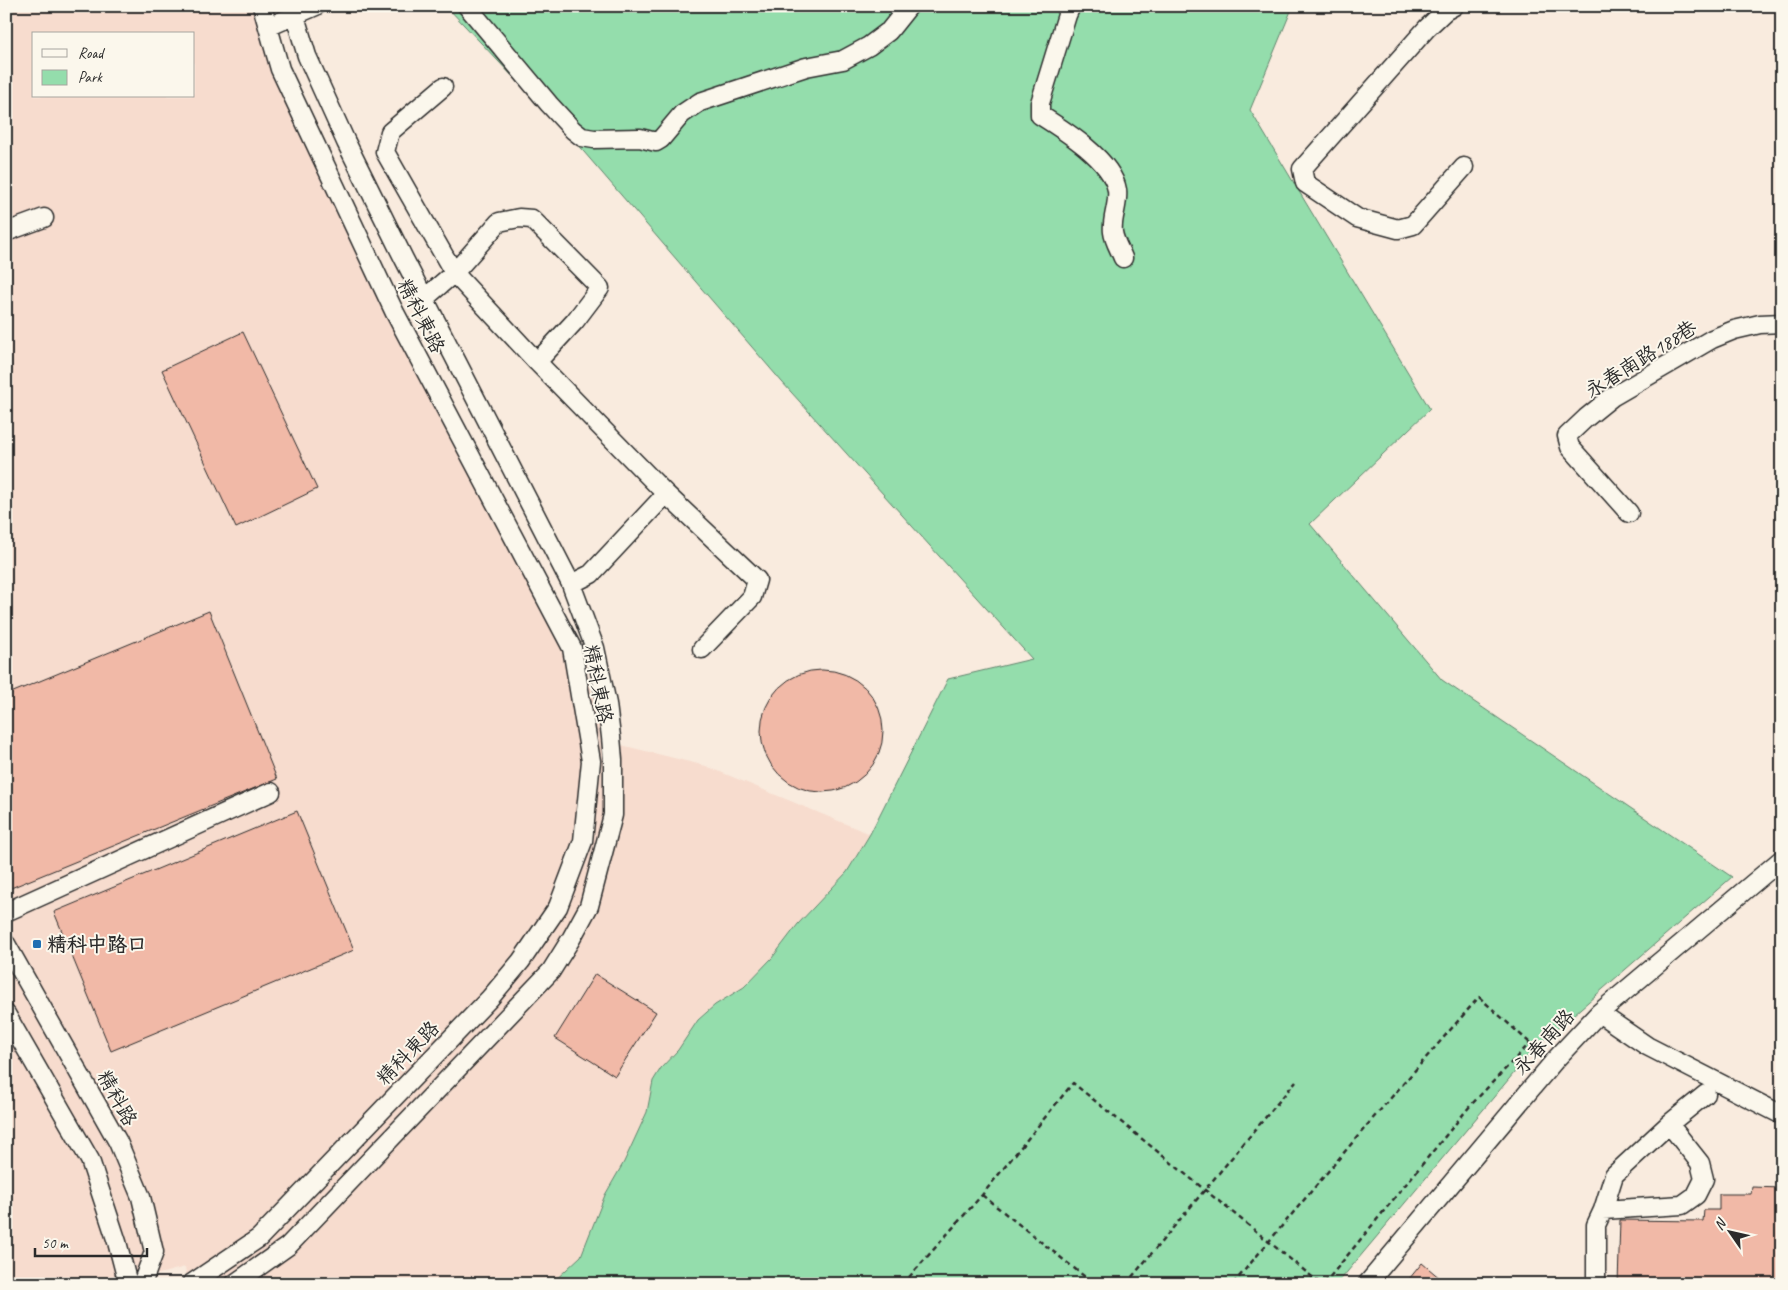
<svg xmlns="http://www.w3.org/2000/svg" width="1788" height="1290" font-family="Caveat,'LXGW WenKai TC',sans-serif">
<style>
.built{fill:#f7dcce;fill-rule:evenodd}
.green{fill:#94ddac;stroke:#60846c}
.building{fill:#f1b9a7;stroke:#2b2b2b}
.lines{fill:none;stroke-linecap:round;stroke-linejoin:round}
.minor-casing{stroke:#2b2b2b;stroke-width:21}
.path{stroke:#2b2b2b;stroke-width:2.5;stroke-dasharray:5 4;stroke-linecap:butt}
.minor{stroke:#fbf7ec;stroke-width:18}
.poi-dot{fill:#1f6fb2;stroke:#fbf7ec;stroke-width:2}
.labels{text-anchor:middle;dominant-baseline:central;stroke-width:4;stroke-linejoin:round;paint-order:stroke}
.street-label{font-size:20px;fill:#2b2b2b;stroke:#fbf7ec}
.poi-label{font-size:20px;font-weight:bold;fill:#2b2b2b;stroke:#fbf7ec;text-anchor:start}
</style>
<rect width="100%" height="100%" fill="#f9ebde"/>
<filter id="ink" filterUnits="userSpaceOnUse"><feTurbulence type="fractalNoise" baseFrequency=".02" numOctaves="2"/><feDisplacementMap in="SourceGraphic" scale="10" xChannelSelector="R" yChannelSelector="G"/><feConvolveMatrix kernelMatrix="1 2 1 2 8 2 1 2 1" color-interpolation-filters="sRGB"/></filter>
<g filter="url(#ink)">
<path class="built" d="M 6,6 L 258,6 L 318,153 L 583,660 L 597,710 L 601,740 L 706,766 L 870,834 L 847,872 L 798,924 L 772,958 L 743,987 L 715,1005 L 698,1019 L 678,1050 L 661,1068 L 653,1081 L 647,1111 L 624,1162 L 605,1195 L 581,1256 L 551,1284 L 188,1284 L 185,1267 L 122,1284 L 6,1284 ZM 34,34 L 194,34 L 194,96 L 34,96 Z"/>
<path class="green" d="M 1293,6 L 1250,110 L 1430,409 L 1310,524 L 1442,680 L 1732,877 L 1535,1048 L 1337,1284 L 551,1284 L 581,1256 L 605,1195 L 624,1162 L 647,1112 L 653,1081 L 661,1068 L 678,1050 L 698,1020 L 715,1005 L 744,987 L 772,958 L 798,924 L 847,872 L 870,834 L 948,679 L 1032,659 L 782,382 L 584,152 L 447,7 Z"/>
<path class="building" d="M 243,332 L 317,489 L 236,528 L 162,370 Z
M 209,611 L 277,779 L 6,890 L 6,695 Z
M761 731a61 61 0 1 1 122 0a61 61 0 1 1-122 0Z
M 297,811 L 354,950 L 111,1051 L 54,912 Z
M 595,974 L 656,1012 L 615,1076 L 555,1038 Z
M 1752,1187 L 1782,1188 L 1782,1284 L 1618,1284 L 1620,1220 L 1703,1221 L 1704,1210 L 1719,1210 L 1719,1194 L 1751,1194 Z
M 1422,1263 L 1447,1284 L 1405,1284 Z"/>
<g class="lines">
<defs>
<path id="minor" d="M 467,6 L 549,104 L 573,130 L 582,137 L 594,139 L 640,138 L 656,142 L 661,139 L 682,114 L 700,102 L 806,67 L 843,60 L 869,46 L 889,31 L 909,6
M 1071,6 L 1067,15 L 1040,103 L 1040,115 C 1064,130 1112,160 1117,190 C 1119,204 1111,219 1113,232 C 1114,241 1120,250 1123,258
M 1454,6 L 1445,11 L 1427,28 L 1302,169 L 1305,183 L 1357,218 L 1398,229 L 1413,225 L 1464,167
M 268,27 L 316,6
M 443,87 L 390,132 L 385,152 L 454,273 L 537,362 L 666,494 L 757,580 L 752,597 L 702,649
M 6,232 L 44,218
M 425,298 L 454,273 L 499,222 L 519,218 L 532,219 L 600,288 L 575,321 L 537,362
M 1629,513 L 1570,447 L 1567,436 L 1586,418 L 1612,397 L 1712,339 L 1734,330 L 1760,324 L 1782,323
M 571,584 L 591,574 L 666,494
M 6,912 L 271,792
M 6,944 L 118,1142 L 141,1197 L 154,1252 L 142,1284
M 1599,1013 L 1647,1046 L 1782,1115
M 6,1014 L 90,1160 L 117,1242 L 128,1284
M 1603,1210 L 1682,1205 L 1696,1195 L 1704,1179 L 1700,1163 L 1669,1124
M 191,1284 L 259,1238 L 490,998 L 521,961 L 558,907 L 583,841 L 591,761 L 572,648 L 394,311 L 280,69 L 262,6
M 234,1284 L 288,1246 L 551,971 L 571,939 L 589,906 L 613,815 L 613,760 L 611,737 L 607,704 L 595,648 L 571,584 L 404,259 L 346,142 L 307,56 L 292,6
M 1367,1284 L 1556,1059 L 1599,1013 L 1782,859
M 1596,1284 L 1596,1225 L 1603,1210 L 1614,1175 L 1669,1124 L 1706,1094"/>
</defs>
<use href="#minor" class="minor-casing"/>
<path class="path" d="M 982,1195 L 1094,1284
M 903,1284 L 982,1195 L 1073,1083 L 1321,1284
M 1126,1284 L 1296,1081
M 1233,1284 L 1369,1123 L 1479,997 L 1530,1043 L 1544,1051
M 1324,1284 L 1470,1106 L 1530,1043"/>
<use href="#minor" class="minor"/>
</g>
</g>
<rect class="poi-dot" x="32" y="939" width="10" height="10" rx="2.5"/>
<g class="labels">
<g class="street-label">
<text transform="translate(421 316) rotate(63)">精科東路</text>
<text transform="translate(1641 359) rotate(-32)">永春南路188巷</text>
<text transform="translate(598 684) rotate(79)">精科東路</text>
<text transform="translate(1544 1042) rotate(-48)">永春南路</text>
<text transform="translate(408 1053) rotate(-46)">精科東路</text>
<text transform="translate(117 1098) rotate(61)">精科路</text>
</g>
<g class="poi-label">
<text x="47" y="944">精科中路口</text>
</g>
</g>
<rect width="1788" height="1290" fill="none" stroke="#fbf7ec" stroke-width="25"/>
<rect x="12" y="12" width="1763" height="1265" fill="none" stroke="#2b2b2b" stroke-width="2" filter="url(#ink)"/>
<rect x="32" y="32" width="162" height="65" fill="#fbf7ec" stroke="#a8a59f"/>
<rect x="42" y="49" width="25" height="8" fill="#fbf7ec" stroke="#a8a59f"/>
<text x="78" y="58" font-size="15" fill="#2b2b2b">Road</text>
<rect x="42" y="70" width="25" height="15" fill="#94ddac" stroke="#a8a59f"/>
<text x="78" y="82" font-size="15" fill="#2b2b2b">Park</text>
<g transform="translate(1730 1232) rotate(304)" stroke="#fbf7ec" stroke-width="4" paint-order="stroke">
<path d="M0-4L9 19L0 12L-9 19Z" fill="#2b2b2b"/>
<text y="-8" font-size="14" font-weight="bold" text-anchor="middle" fill="#2b2b2b">N</text>
</g>
<path d="M35 1248v8h112v-8" fill="none" stroke="#2b2b2b" stroke-width="2.5"/>
<text x="42" y="1248" font-size="15" fill="#2b2b2b" stroke="#fbf7ec" stroke-width="4" paint-order="stroke">50 m</text>
</svg>
